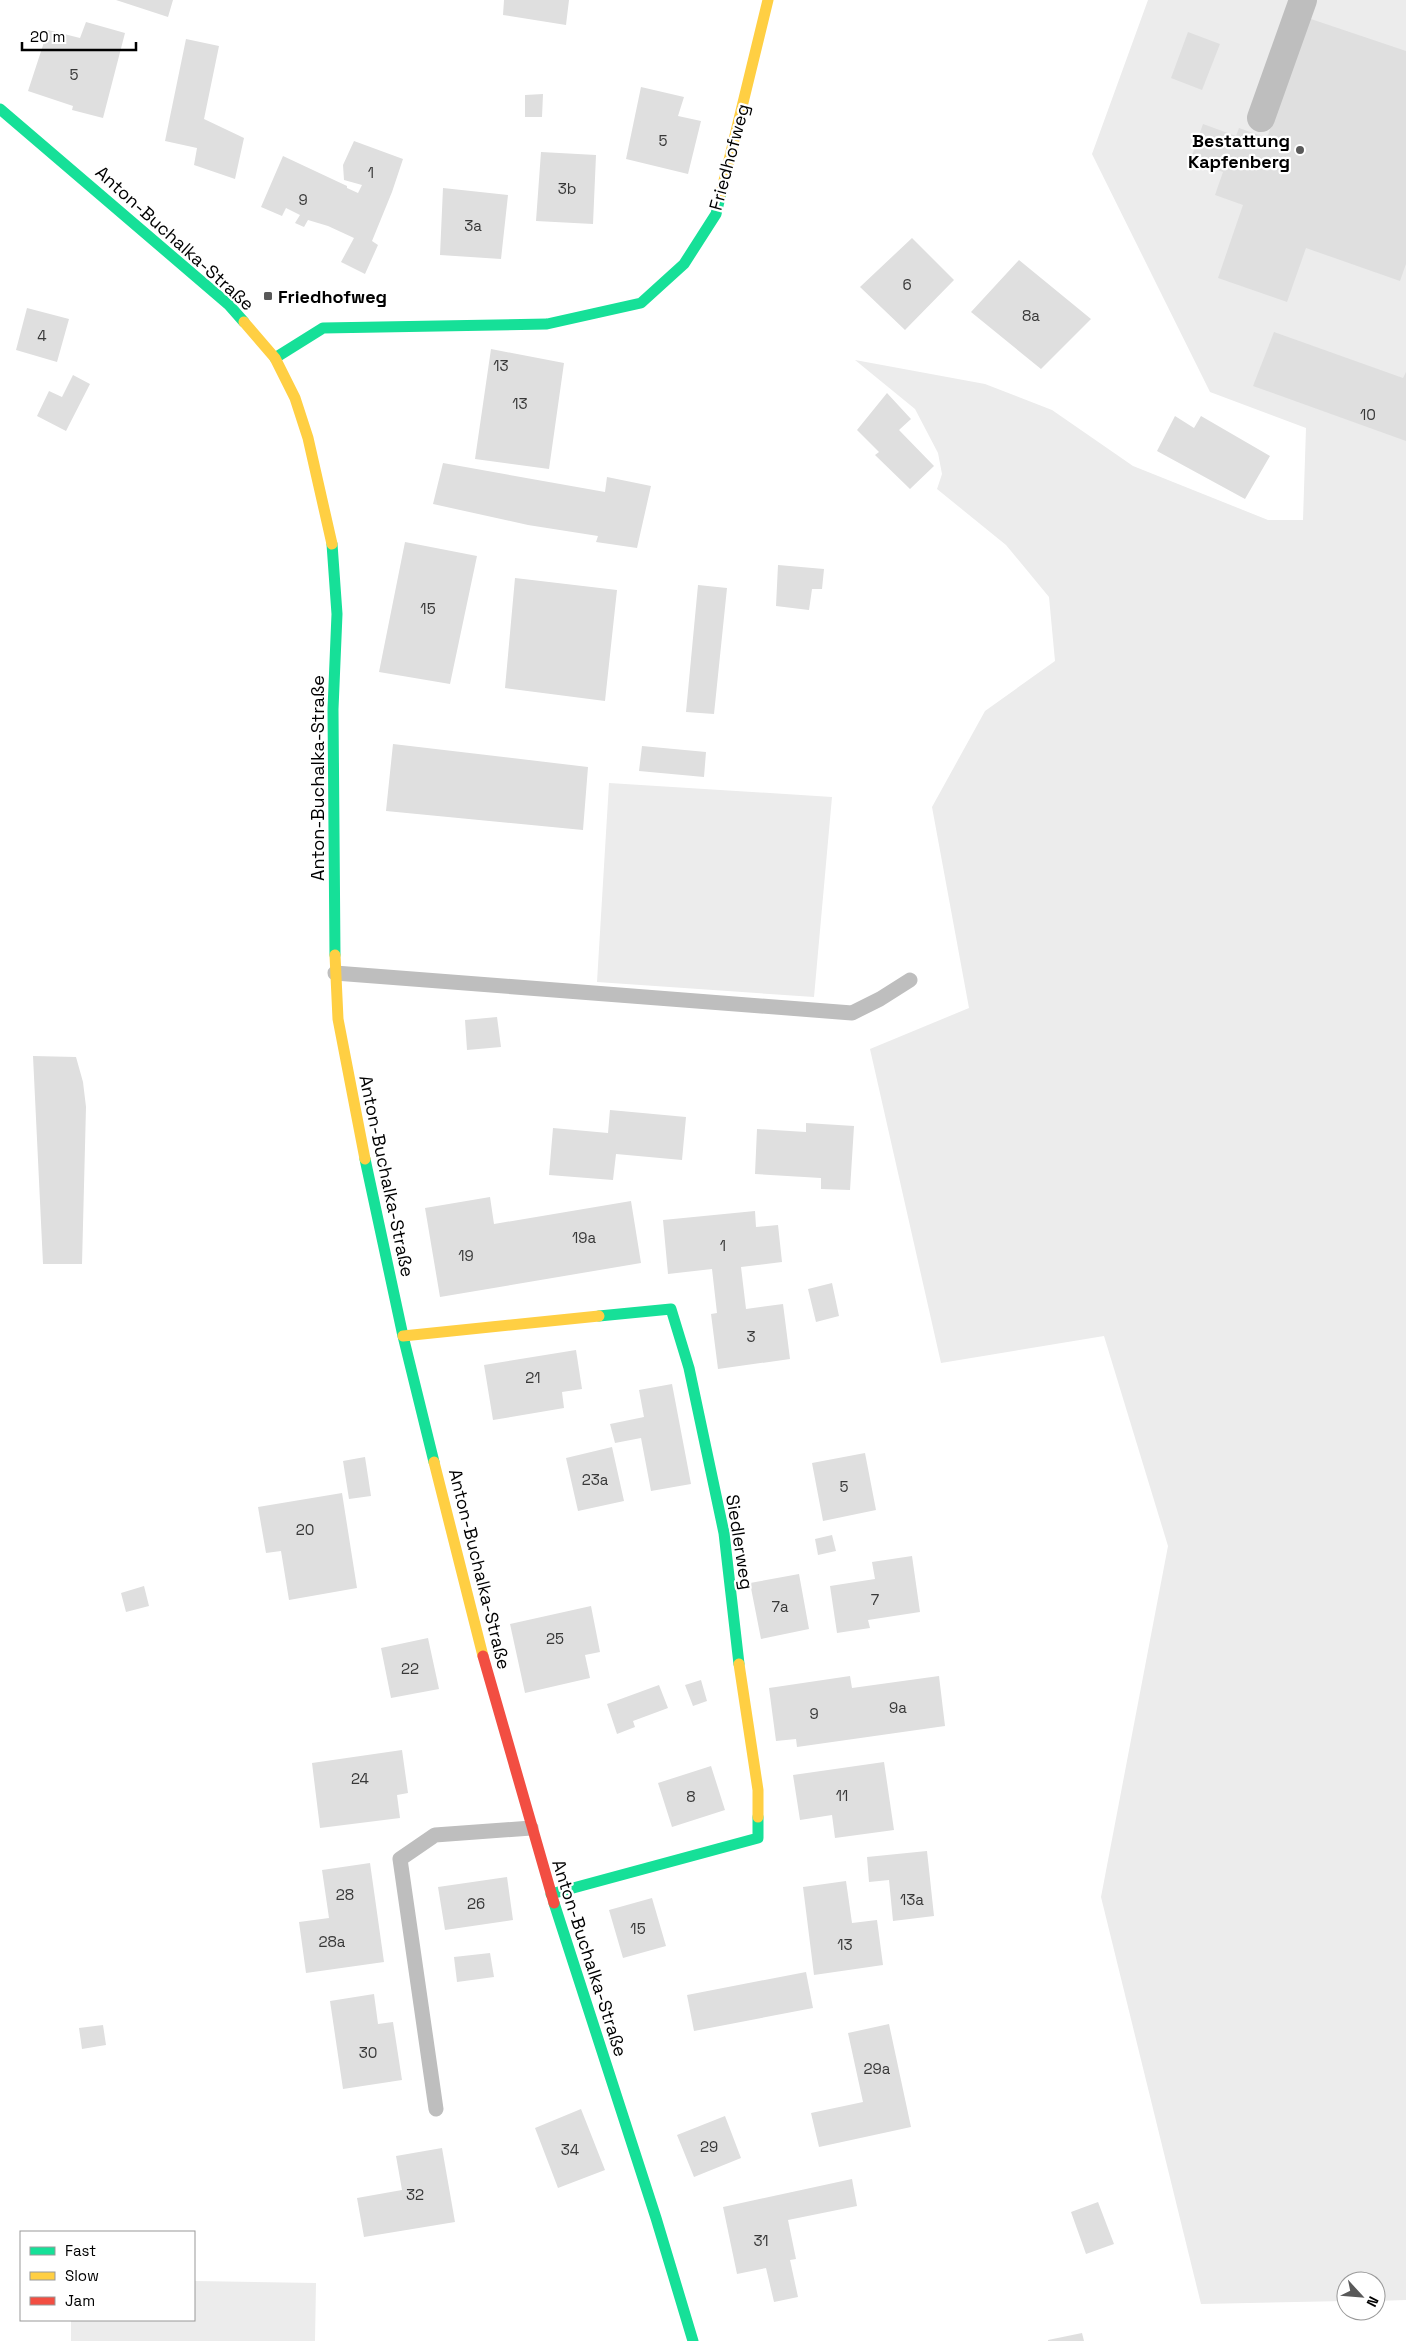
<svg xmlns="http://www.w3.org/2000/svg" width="1406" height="2341" font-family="'Space Grotesk',sans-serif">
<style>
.green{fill:#ececec}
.building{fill:#dfdfdf}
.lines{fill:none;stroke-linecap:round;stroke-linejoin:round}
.lane{stroke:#bebebe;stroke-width:15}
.street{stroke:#bebebe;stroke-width:28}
.fast{stroke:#16e098;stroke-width:11}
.slow{stroke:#ffcf43;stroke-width:11}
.jam{stroke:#f24e42;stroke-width:11}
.poi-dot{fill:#595959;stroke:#fff;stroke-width:2}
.labels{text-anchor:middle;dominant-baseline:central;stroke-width:4.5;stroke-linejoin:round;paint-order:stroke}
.number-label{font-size:15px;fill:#383838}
.poi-label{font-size:18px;font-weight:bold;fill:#000;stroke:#fff;text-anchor:end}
.street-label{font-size:18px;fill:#000;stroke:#fff}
</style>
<rect width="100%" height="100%" fill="#fff"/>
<path class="green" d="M 1148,0 L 1406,0 L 1406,2300 L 1376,2301 L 1376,2281 L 1346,2281 L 1346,2301 L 1201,2304 L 1101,1897 L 1168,1546 L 1104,1336 L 941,1363 L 870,1049 L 969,1008 L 932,807 L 985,711 L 1055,661 L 1049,597 L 1006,545 L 937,489 L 942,474 L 938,453 L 915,409 L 855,360 L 985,384 L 1052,410 L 1133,466 L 1268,520 L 1303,520 L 1306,428 L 1210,392 L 1092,154 Z
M 609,783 L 832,797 L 814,997 L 597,982 Z
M 194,2281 L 316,2283 L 315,2341 L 71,2341 L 71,2320 L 194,2320 Z"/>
<path class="building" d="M 116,0 L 173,0 L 168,17 Z
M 504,0 L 569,0 L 566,25 L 503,15 Z
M 1308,18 L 1406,51 L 1406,264 L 1400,281 L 1306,248 L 1287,302 L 1218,278 L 1243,205 L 1215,195 L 1223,172 L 1190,161 L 1203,124 L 1236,136 L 1239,128 L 1267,138 Z
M 86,22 L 125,33 L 103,118 L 72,110 L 73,106 L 28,91 L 48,30 L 80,38 Z
M 1188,32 L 1220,44 L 1202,90 L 1171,78 Z
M 186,39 L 219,46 L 204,119 L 244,138 L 235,179 L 194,165 L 197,148 L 165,141 Z
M 641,87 L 684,97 L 678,116 L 701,121 L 688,174 L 626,159 Z
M 543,94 L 542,117 L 525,117 L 525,95 Z
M 354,141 L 403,159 L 392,192 L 372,241 L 378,245 L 365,274 L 341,262 L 354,238 L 328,226 L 308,220 L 304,227 L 295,223 L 300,215 L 286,208 L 282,216 L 261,207 L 283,156 L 347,186 L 347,188 L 358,193 L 362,185 L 344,180 L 343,165 Z
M 541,152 L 596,155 L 593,224 L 536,221 Z
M 443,188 L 508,195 L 501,259 L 440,255 Z
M 912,238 L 954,280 L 905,330 L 860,287 Z
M 1019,260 L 1091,319 L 1041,369 L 971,312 Z
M 27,308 L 69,319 L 57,362 L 16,350 Z
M 1274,332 L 1403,378 L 1406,372 L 1406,441 L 1253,386 Z
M 491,349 L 564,363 L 549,469 L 475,459 Z
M 73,375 L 90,384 L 66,431 L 37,416 L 49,391 L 62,397 Z
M 887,393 L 911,419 L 899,430 L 934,466 L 910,489 L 875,455 L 879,452 L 857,430 Z
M 1175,416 L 1194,428 L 1201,416 L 1270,456 L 1245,499 L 1157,451 Z
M 443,463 L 605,492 L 607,477 L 651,486 L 637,548 L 596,542 L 598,536 L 528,525 L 433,504 Z
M 405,542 L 477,556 L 450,684 L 379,672 Z
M 778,565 L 824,569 L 822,589 L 812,589 L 809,610 L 776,606 Z
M 515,578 L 617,590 L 605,701 L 505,688 Z
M 698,585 L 727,588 L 714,714 L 686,712 Z
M 393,744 L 588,767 L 583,830 L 386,811 Z
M 642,746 L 706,752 L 704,777 L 639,771 Z
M 497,1017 L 501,1047 L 467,1050 L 465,1020 Z
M 33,1056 L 76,1057 L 83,1082 L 86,1107 L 82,1264 L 43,1264 Z
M 610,1110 L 686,1117 L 682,1160 L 616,1154 L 613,1180 L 549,1175 L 553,1128 L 608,1133 Z
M 806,1123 L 854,1126 L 850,1190 L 821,1189 L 821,1178 L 755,1174 L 757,1129 L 806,1132 Z
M 490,1197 L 494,1224 L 631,1201 L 641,1263 L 440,1297 L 425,1208 Z
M 755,1211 L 756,1227 L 778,1225 L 782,1262 L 741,1267 L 746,1309 L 783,1304 L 790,1359 L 718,1369 L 711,1314 L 717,1313 L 712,1269 L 668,1274 L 663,1220 Z
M 832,1283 L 839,1316 L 816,1322 L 808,1289 Z
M 576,1350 L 582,1389 L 562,1392 L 564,1408 L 493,1420 L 484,1365 Z
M 672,1384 L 691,1484 L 651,1491 L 641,1438 L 615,1443 L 610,1424 L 644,1417 L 639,1390 Z
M 612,1447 L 624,1501 L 578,1511 L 566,1458 Z
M 865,1453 L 876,1510 L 823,1521 L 812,1463 Z
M 365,1457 L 371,1496 L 349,1499 L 343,1461 Z
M 342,1493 L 357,1588 L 289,1600 L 281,1551 L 266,1553 L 258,1507 Z
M 832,1535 L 836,1551 L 818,1555 L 815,1539 Z
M 912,1556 L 920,1612 L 868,1620 L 870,1628 L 837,1633 L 830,1586 L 875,1579 L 872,1562 Z
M 799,1574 L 809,1629 L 761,1639 L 750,1583 Z
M 144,1586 L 149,1606 L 126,1612 L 121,1593 Z
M 591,1606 L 600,1652 L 585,1655 L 590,1678 L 525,1693 L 510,1624 Z
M 428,1638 L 439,1689 L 391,1698 L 381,1648 Z
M 850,1676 L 852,1688 L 939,1676 L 945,1726 L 797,1747 L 796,1739 L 776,1741 L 769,1688 Z
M 701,1680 L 707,1701 L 693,1706 L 685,1685 Z
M 659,1685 L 668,1708 L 633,1721 L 635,1727 L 617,1734 L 607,1704 Z
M 402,1750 L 408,1793 L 397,1795 L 400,1818 L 320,1828 L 312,1763 Z
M 884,1762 L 894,1830 L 835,1838 L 832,1815 L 800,1820 L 793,1775 Z
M 711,1766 L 725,1810 L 672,1827 L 658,1783 Z
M 927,1851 L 934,1916 L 893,1921 L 889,1880 L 869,1882 L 867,1857 Z
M 370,1863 L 384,1962 L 306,1973 L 299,1922 L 329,1918 L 322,1870 Z
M 507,1877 L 513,1920 L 445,1930 L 438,1887 Z
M 846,1881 L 852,1923 L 877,1920 L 883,1965 L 814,1975 L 803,1887 Z
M 652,1898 L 666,1946 L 623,1958 L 609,1910 Z
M 490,1953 L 494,1977 L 457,1982 L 454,1957 Z
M 806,1972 L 813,2008 L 694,2031 L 687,1995 Z
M 374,1994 L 378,2024 L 393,2022 L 402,2080 L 343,2089 L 330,2001 Z
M 889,2024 L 911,2127 L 819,2147 L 811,2113 L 863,2102 L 848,2033 Z
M 103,2025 L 106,2045 L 82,2049 L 79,2028 Z
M 581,2109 L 605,2170 L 558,2188 L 535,2128 Z
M 725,2116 L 741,2158 L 694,2177 L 677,2135 Z
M 442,2148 L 455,2222 L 364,2237 L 357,2198 L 402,2190 L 396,2156 Z
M 852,2179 L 857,2206 L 788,2220 L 796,2259 L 790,2260 L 798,2297 L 774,2302 L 766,2268 L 737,2274 L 723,2207 Z
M 1098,2202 L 1114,2244 L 1086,2254 L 1071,2212 Z
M 1082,2333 L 1084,2341 L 1048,2341 L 1048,2340 Z"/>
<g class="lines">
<path class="lane" d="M 335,973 L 852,1013 L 880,999 L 910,980
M 436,2109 L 400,1859 L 435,1835 L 531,1828"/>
<path class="street" d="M 1261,118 L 1303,0"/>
<path class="fast" d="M 0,109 L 229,305 L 244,322
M 275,358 L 323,328 L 547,324 L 641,303 L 684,264 L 716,214 L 721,193
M 332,544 L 337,614 L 333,709 L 335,955
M 365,1159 L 403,1336 L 434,1462
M 599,1316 L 671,1309 L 689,1368 L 724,1533 L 739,1664
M 551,1894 L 758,1838 L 758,1817
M 554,1903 L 656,2218 L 693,2341"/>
<path class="slow" d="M 721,193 L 768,0
M 244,322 L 275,358 L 295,398 L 308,438 L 332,544
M 335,955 L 338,1019 L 365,1159
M 403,1336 L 599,1316
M 434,1462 L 483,1656
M 739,1664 L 758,1790 L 758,1817"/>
<path class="jam" d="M 483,1656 L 554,1903"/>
</g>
<g class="poi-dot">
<circle cx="1300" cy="150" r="5"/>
<rect x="263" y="291" width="10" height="10" rx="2.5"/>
</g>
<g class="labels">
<g class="number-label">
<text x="74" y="74">5</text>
<text x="663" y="140">5</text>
<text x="371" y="172">1</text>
<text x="567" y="188">3b</text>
<text x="303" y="199">9</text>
<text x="473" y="225">3a</text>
<text x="907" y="284">6</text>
<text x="1031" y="315">8a</text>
<text x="42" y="335">4</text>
<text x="501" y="365">13</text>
<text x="520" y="403">13</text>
<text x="1368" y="414">10</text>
<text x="428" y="608">15</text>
<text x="584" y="1237">19a</text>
<text x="723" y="1245">1</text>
<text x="466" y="1255">19</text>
<text x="751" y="1336">3</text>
<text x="533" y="1377">21</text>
<text x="595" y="1479">23a</text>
<text x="844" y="1486">5</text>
<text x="305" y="1529">20</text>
<text x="875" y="1599">7</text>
<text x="780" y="1606">7a</text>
<text x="555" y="1638">25</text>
<text x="410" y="1668">22</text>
<text x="898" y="1707">9a</text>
<text x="814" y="1713">9</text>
<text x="360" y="1778">24</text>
<text x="842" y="1795">11</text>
<text x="691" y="1796">8</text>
<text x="345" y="1894">28</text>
<text x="912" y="1899">13a</text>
<text x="476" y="1903">26</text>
<text x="638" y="1928">15</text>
<text x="332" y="1941">28a</text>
<text x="845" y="1944">13</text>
<text x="368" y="2052">30</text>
<text x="877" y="2068">29a</text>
<text x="709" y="2146">29</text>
<text x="570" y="2149">34</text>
<text x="415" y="2194">32</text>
<text x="761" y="2240">31</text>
</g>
<g class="poi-label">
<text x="1290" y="140">Bestattung<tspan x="1290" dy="21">Kapfenberg</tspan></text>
<text x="278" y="296" text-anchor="start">Friedhofweg</text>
</g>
<g class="street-label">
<text transform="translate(729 157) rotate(-75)">Friedhofweg</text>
<text transform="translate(175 238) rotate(42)">Anton-Buchalka-Straße</text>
<text transform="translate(317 778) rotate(-90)">Anton-Buchalka-Straße</text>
<text transform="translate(387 1176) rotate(78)">Anton-Buchalka-Straße</text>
<text transform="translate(740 1542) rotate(81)">Siedlerweg</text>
<text transform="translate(480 1569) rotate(76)">Anton-Buchalka-Straße</text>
<text transform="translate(590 1958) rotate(72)">Anton-Buchalka-Straße</text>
</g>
</g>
<rect x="20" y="2231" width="175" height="90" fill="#ffffff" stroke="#999999"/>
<rect x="30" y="2247" width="25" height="8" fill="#16e098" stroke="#999999"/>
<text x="65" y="2256" font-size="15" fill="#000000">Fast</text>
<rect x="30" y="2272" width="25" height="8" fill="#ffcf43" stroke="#999999"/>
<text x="65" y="2281" font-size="15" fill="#000000">Slow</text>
<rect x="30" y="2297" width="25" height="8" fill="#f24e42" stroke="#999999"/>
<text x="65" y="2306" font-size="15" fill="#000000">Jam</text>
<g transform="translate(1361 2296) rotate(116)"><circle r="24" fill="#ffffff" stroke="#999999"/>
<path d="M0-4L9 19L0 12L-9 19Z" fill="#595959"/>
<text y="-8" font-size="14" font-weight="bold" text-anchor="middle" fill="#000000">N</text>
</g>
<path d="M22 42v8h114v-8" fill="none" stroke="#000000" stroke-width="2.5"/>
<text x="30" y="42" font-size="15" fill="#000000" stroke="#ffffff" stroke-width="4" paint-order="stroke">20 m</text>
</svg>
